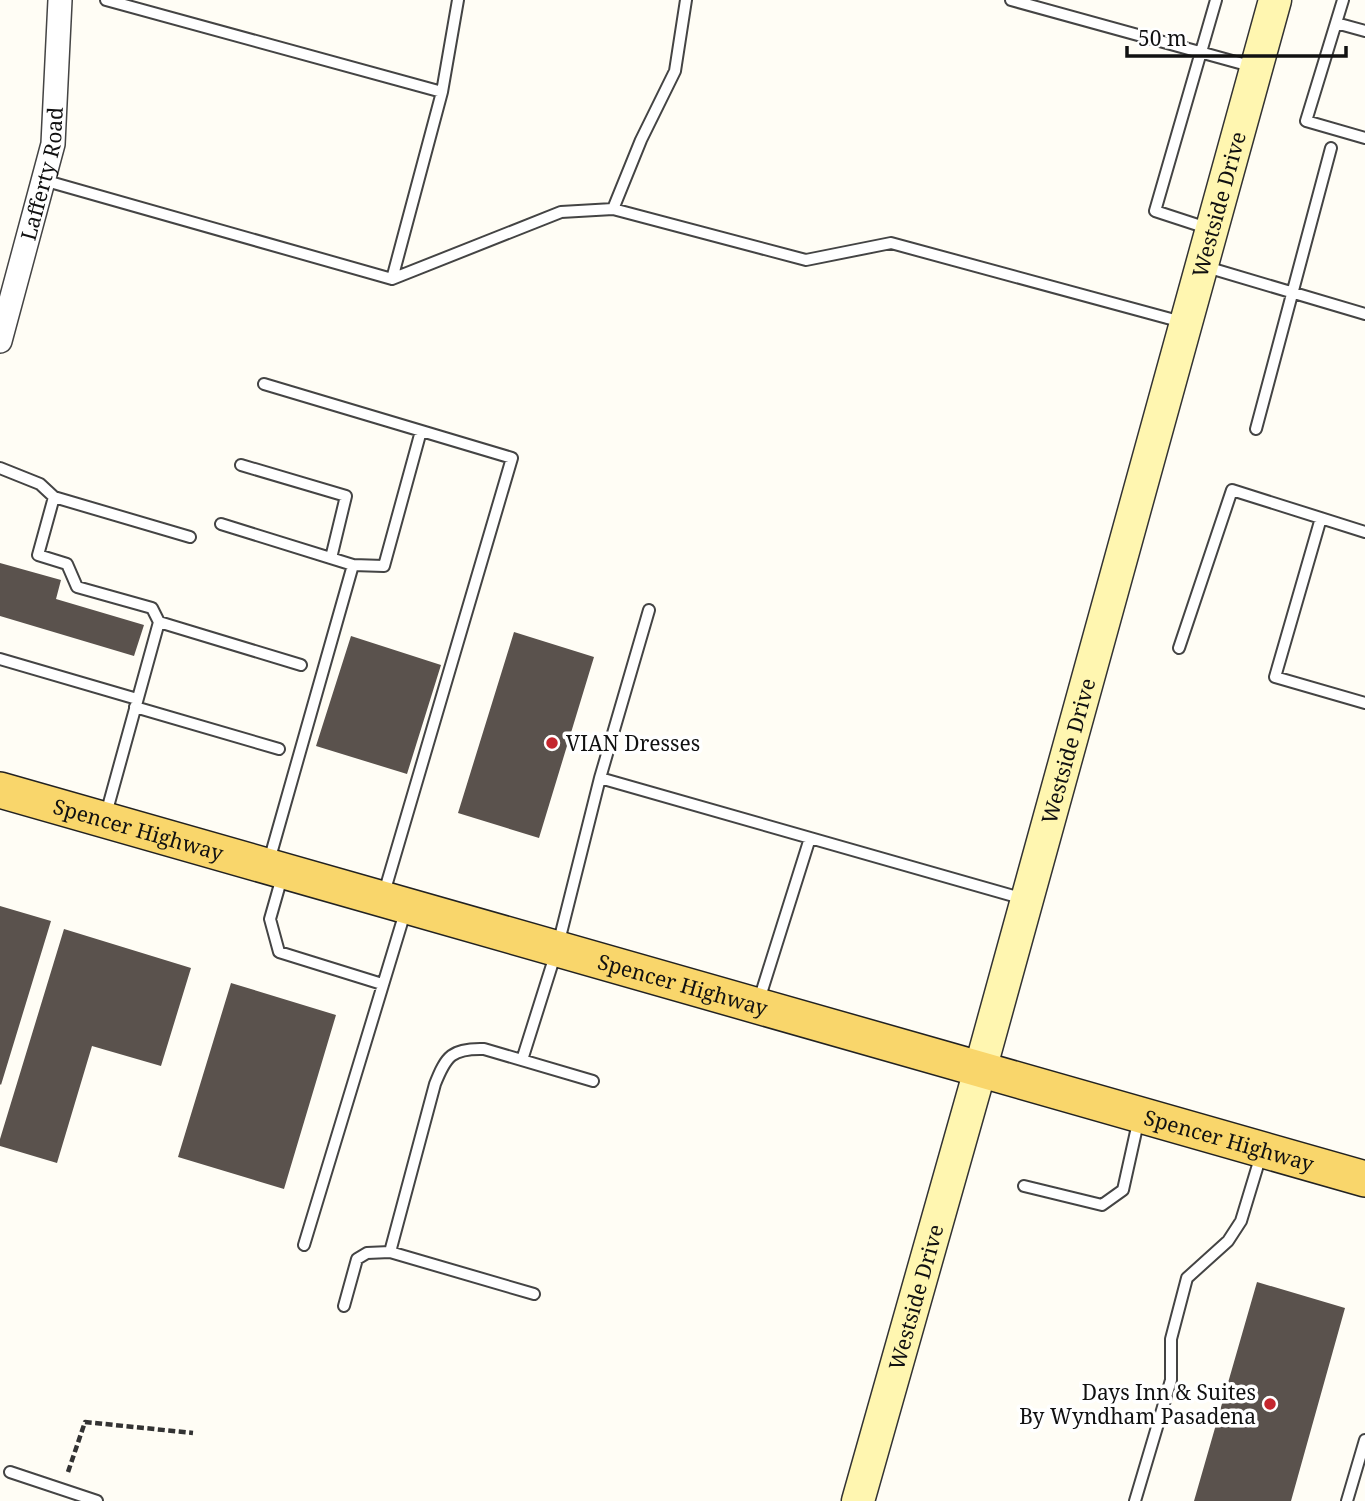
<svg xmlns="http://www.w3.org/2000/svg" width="1365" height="1501" font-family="'Noto Serif',serif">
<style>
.building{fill:#5a524d}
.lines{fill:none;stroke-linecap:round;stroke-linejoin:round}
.lane-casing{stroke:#444;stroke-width:14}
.street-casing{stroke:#444;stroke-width:26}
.secondary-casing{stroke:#333;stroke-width:35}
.primary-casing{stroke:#222;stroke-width:38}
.path{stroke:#333;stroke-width:4.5;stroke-dasharray:7 3.5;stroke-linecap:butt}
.lane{stroke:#fff;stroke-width:10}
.street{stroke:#fff;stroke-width:23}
.secondary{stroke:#fff6b0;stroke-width:32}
.primary{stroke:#f9d66b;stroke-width:35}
.poi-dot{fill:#c4262e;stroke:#fff;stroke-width:2.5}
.labels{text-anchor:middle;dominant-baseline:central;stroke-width:7;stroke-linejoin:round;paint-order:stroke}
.street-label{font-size:21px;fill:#111;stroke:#fff}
.poi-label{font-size:21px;fill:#111;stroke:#fff;text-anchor:start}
</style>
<rect width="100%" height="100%" fill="#fffdf5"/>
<path class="building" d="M 0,563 L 61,580 L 56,599 L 144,625 L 134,656 L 0,616 Z
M 514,632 L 594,657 L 539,838 L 458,813 Z
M 351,636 L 441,665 L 407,774 L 316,746 Z
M 0,906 L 51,921 L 1,1085 L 0,1084 Z
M 64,929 L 191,968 L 161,1066 L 92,1046 L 57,1163 L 0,1146 L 0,1139 Z
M 231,983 L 336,1015 L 284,1189 L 178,1157 Z
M 1257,1282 L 1345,1308 L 1291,1501 L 1194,1501 Z"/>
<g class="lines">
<defs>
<path id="lane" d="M 1011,0 L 1254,67
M 1343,0 L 1306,121 L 1365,138
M 1336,23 L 1365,31
M 442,92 L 458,0
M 43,180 L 392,279 L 442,92 L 106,0
M 613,209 L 641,140 L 675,71 L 686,0
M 1210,229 L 1155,211 L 1216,0
M 1203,266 L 1365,314
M 392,279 L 561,212 L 613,209 L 806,260 L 891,243 L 1182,322
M 264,384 L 512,458 L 384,893
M 1256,429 L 1331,148
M 241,465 L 346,496 L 331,558
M 0,468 L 40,484 L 54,497 L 38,555 L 67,564 L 77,587 L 152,608 L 159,622 L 106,814
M 54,497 L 190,537
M 1321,518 L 1275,677 L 1365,703
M 221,524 L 353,565
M 159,622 L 301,665
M 1179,648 L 1232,490 L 1365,532
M 0,659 L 137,699
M 135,707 L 279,749
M 600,778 L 1024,899
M 269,861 L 353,565 L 384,566 L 421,431
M 282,877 L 270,919 L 279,952 L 382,984
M 759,1000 L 810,838
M 522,1060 L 557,949 L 600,778 L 649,610
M 1024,1186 L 1102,1205 L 1123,1190 L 1139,1118
M 304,1245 L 406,909
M 390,1252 L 435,1084 C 446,1056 452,1048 484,1049 L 593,1081
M 344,1306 L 357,1259 L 367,1253 L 390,1252 L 534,1294
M 10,1472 L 97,1501
M 1135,1501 L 1171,1380 L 1171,1339 L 1187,1278 L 1228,1241 L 1241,1221 L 1261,1155
M 1347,1501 L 1365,1440"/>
<g id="street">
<path id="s1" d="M 0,341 L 53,144 L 60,0"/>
</g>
<g id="secondary">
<path id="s2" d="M 858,1501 L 980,1070 L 1275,0"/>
</g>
<g id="primary">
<path id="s3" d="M 0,790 L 1365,1179"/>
</g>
</defs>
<use href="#lane" class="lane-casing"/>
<use href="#street" class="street-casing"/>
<use href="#secondary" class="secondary-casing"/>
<use href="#primary" class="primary-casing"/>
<path class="path" d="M 68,1472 L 85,1422 L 193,1433"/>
<use href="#lane" class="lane"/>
<use href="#street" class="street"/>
<use href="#secondary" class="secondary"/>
<use href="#primary" class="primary"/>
</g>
<g class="poi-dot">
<circle cx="552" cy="743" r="7"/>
<circle cx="1270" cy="1404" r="7"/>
</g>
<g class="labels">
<g class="street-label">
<text stroke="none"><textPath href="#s1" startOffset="173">Lafferty Road</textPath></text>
<text stroke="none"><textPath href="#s2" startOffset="1346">Westside Drive</textPath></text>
<text stroke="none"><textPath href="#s2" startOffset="779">Westside Drive</textPath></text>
<text stroke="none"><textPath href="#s3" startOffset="144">Spencer Highway</textPath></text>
<text stroke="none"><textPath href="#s3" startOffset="710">Spencer Highway</textPath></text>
<text stroke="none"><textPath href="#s3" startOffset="1278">Spencer Highway</textPath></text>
<text stroke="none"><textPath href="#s2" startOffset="212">Westside Drive</textPath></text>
</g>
<g class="poi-label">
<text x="566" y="743">VIAN Dresses</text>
<text x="1256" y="1392" text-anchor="end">Days Inn &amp; Suites<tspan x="1256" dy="24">By Wyndham Pasadena</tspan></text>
</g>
</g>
<path d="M1127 46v10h219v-10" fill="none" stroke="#111111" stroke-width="3.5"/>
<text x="1138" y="46" font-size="21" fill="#111111" stroke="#ffffff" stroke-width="5" paint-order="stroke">50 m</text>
</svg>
